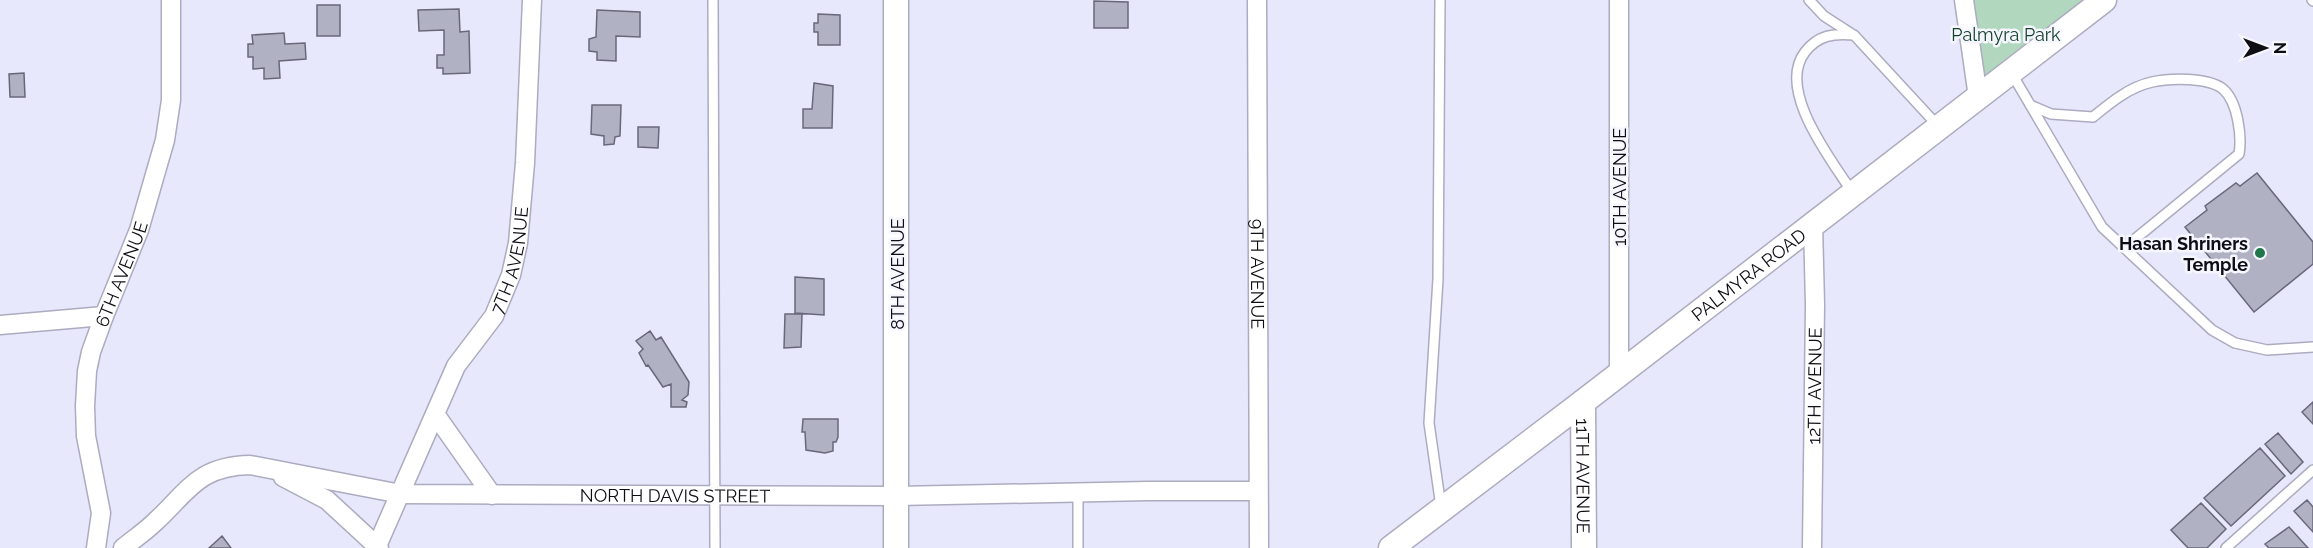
<svg xmlns="http://www.w3.org/2000/svg" width="2313" height="548" font-family="Raleway,sans-serif">
<style>
.green{fill:#b1d7be}
.building{fill:#b1b1c4;stroke:#68687a;stroke-width:1.5}
.lines{fill:none;stroke-linecap:round;stroke-linejoin:round}
.lane-casing{stroke:#acabbf;stroke-width:12}
.street-casing{stroke:#acabbf;stroke-width:21}
.secondary-casing{stroke:#acabbf;stroke-width:27}
.lane{stroke:#fff;stroke-width:9}
.street{stroke:#fff;stroke-width:18}
.secondary{stroke:#fff;stroke-width:24}
.poi-dot{fill:#1f774b;stroke:#f6f6ff;stroke-width:2}
.labels{text-anchor:middle;dominant-baseline:central;stroke-width:5;stroke-linejoin:round;paint-order:stroke}
.park-label{font-size:18px;fill:#134129;stroke:#f6f6ff}
.street-label{font-size:18px;fill:#0e0d14;stroke:#f6f6ff}
.poi-label{font-size:18px;font-weight:bold;fill:#0e0d14;stroke:#f6f6ff;text-anchor:end}
</style>
<rect width="100%" height="100%" fill="#e8e8fc"/>
<path class="green" d="M 1967,0 L 2102,0 L 1981,95 Z"/>
<path class="building" d="M 1094,1 L 1128,2 L 1128,28 L 1094,28 Z
M 317,5 L 340,5 L 340,36 L 317,36 Z
M 459,9 L 460,32 L 469,31 L 470,73 L 443,74 L 443,68 L 437,68 L 437,55 L 444,55 L 444,30 L 419,31 L 418,10 Z
M 597,10 L 640,12 L 640,37 L 616,36 L 616,61 L 597,60 L 597,52 L 589,51 L 589,39 L 596,37 Z
M 818,14 L 840,15 L 840,45 L 818,45 L 818,32 L 814,32 L 814,23 L 818,23 Z
M 284,33 L 285,44 L 305,43 L 306,59 L 279,61 L 280,78 L 264,79 L 264,68 L 253,69 L 253,57 L 248,57 L 248,44 L 253,44 L 252,35 Z
M 24,73 L 25,97 L 10,97 L 9,74 Z
M 814,83 L 833,86 L 832,128 L 803,128 L 803,109 L 812,109 Z
M 592,105 L 621,105 L 620,136 L 615,137 L 614,144 L 604,145 L 604,136 L 591,134 Z
M 638,127 L 659,127 L 658,148 L 638,147 Z
M 2257,173 L 2313,242 L 2313,264 L 2254,312 L 2185,227 L 2207,210 L 2205,206 L 2236,183 L 2240,186 Z
M 795,277 L 824,279 L 824,315 L 795,313 Z
M 785,314 L 802,314 L 801,347 L 784,348 Z
M 650,331 L 656,340 L 661,337 L 689,382 L 688,395 L 682,400 L 687,402 L 686,407 L 671,407 L 671,384 L 663,387 L 648,365 L 646,366 L 639,353 L 643,349 L 636,341 Z
M 2313,402 L 2313,424 L 2302,412 Z
M 803,419 L 838,419 L 838,437 L 836,442 L 833,442 L 833,451 L 825,453 L 806,450 L 805,432 L 802,432 Z
M 2278,433 L 2303,462 L 2291,474 L 2265,444 Z
M 2260,448 L 2285,476 L 2231,526 L 2204,498 Z
M 2307,500 L 2313,507 L 2313,532 L 2294,511 Z
M 2201,503 L 2226,529 L 2207,548 L 2188,548 L 2171,530 Z
M 2289,527 L 2308,548 L 2269,548 L 2265,544 Z
M 222,536 L 231,548 L 209,548 Z"/>
<g class="lines">
<defs>
<path id="lane" d="M 713,0 L 715,548
M 1440,0 L 1438,279 L 1429,423 L 1441,507
M 1809,0 L 1824,16 L 1852,34
M 2312,0 L 2313,1
M 2012,74 L 2102,227 L 2212,330 L 2235,343 L 2267,350 L 2313,347
M 2030,105 L 2051,114 L 2093,117 C 2110,103 2129,87 2152,82 C 2170,78 2208,77 2223,89 C 2238,102 2242,137 2239,154 L 2124,248
M 1852,192 C 1831,159 1776,90 1805,52 C 1818,35 1834,33 1854,35 L 1939,127
M 1078,548 L 1078,492
M 2226,548 L 2313,470"/>
<g id="street">
<path id="s1" d="M 1257,0 L 1259,548"/>
<path d="M 1964,0 L 1978,97"/>
<path d="M 0,325 L 104,316"/>
<path d="M 1619,373 L 1619,0"/>
<path d="M 435,414 L 492,495"/>
<path d="M 283,477 L 327,500 L 379,548"/>
<path id="s2" d="M 377,546 L 456,366 L 494,316 L 511,275 L 518,243 L 525,163 L 532,0"/>
<path id="s3" d="M 96,548 L 101,513 L 86,436 L 85,406 L 87,371 L 91,352 L 104,316 L 139,230 L 165,140 L 171,100 L 171,0"/>
<path id="s4" d="M 123,548 C 134,539 146,531 156,521 C 189,490 199,466 250,465 L 401,494 L 897,496 L 1148,491 L 1258,491"/>
<path id="s5" d="M 1812,548 L 1815,305 L 1813,224"/>
</g>
<g id="secondary">
<path id="s6" d="M 1583,402 L 1584,548"/>
<path d="M 896,548 L 896,0"/>
<path id="s7" d="M 1391,548 L 1583,402 L 2104,0"/>
</g>
</defs>
<use href="#lane" class="lane-casing"/>
<use href="#street" class="street-casing"/>
<use href="#secondary" class="secondary-casing"/>
<use href="#lane" class="lane"/>
<use href="#street" class="street"/>
<use href="#secondary" class="secondary"/>
</g>
<circle class="poi-dot" cx="2260" cy="253" r="6"/>
<g class="labels">
<g class="park-label">
<text x="2006" y="34">Palmyra Park</text>
</g>
<g class="street-label">
<text transform="translate(1619 187) rotate(-90)">10TH AVENUE</text>
<text stroke="none"><textPath href="#s2" startOffset="318">7TH AVENUE</textPath></text>
<text stroke="none"><textPath href="#s3" startOffset="282">6TH AVENUE</textPath></text>
<text transform="translate(897 274) rotate(-90)">8TH AVENUE</text>
<text stroke="none"><textPath href="#s1" startOffset="274">9TH AVENUE</textPath></text>
<text stroke="none"><textPath href="#s7" startOffset="450">PALMYRA ROAD</textPath></text>
<text stroke="none"><textPath href="#s5" startOffset="162">12TH AVENUE</textPath></text>
<text stroke="none"><textPath href="#s6" startOffset="74">11TH AVENUE</textPath></text>
<text stroke="none"><textPath href="#s4" startOffset="584">NORTH DAVIS STREET</textPath></text>
</g>
<g class="poi-label">
<text x="2248" y="243">Hasan Shriners<tspan x="2248" dy="21">Temple</tspan></text>
</g>
</g>
<g transform="translate(2265 48) rotate(90)" stroke="#f6f6ff" stroke-width="4.5" paint-order="stroke">
<path d="M0-4.5L10 22L0 15L-10 22Z" fill="#0e0d14"/>
<text y="-9" font-size="16" font-weight="bold" text-anchor="middle" fill="#0e0d14">N</text>
</g>
</svg>
